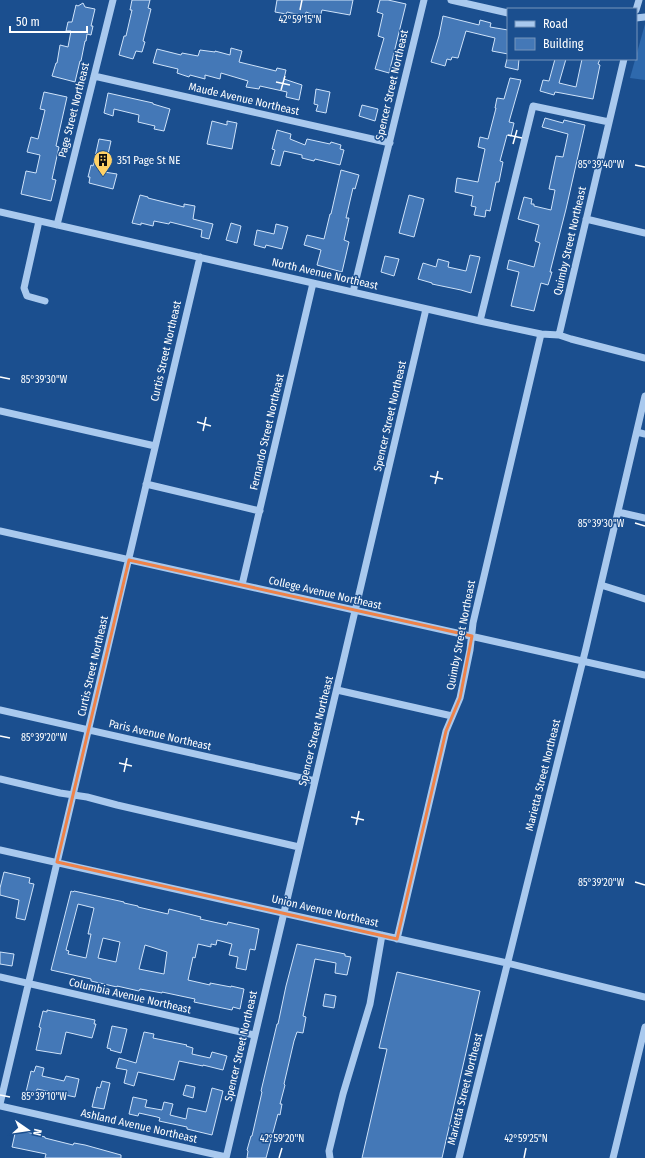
<svg xmlns="http://www.w3.org/2000/svg" width="645" height="1158" font-family="'Fira Sans Condensed',sans-serif">
<style>
.green{fill:#2e69ad}
.building{fill:#4478b7;stroke:#cfe3fa;fill-rule:evenodd}
.lines{fill:none;stroke-linecap:round;stroke-linejoin:round}
.minor{stroke:#a9c9ee;stroke-width:7}
.marked{fill:none;stroke:#ee8249;stroke-width:3;stroke-linejoin:round}
.ticks{fill:none;stroke:#fff;stroke-width:1.5}
.labels{text-anchor:middle;dominant-baseline:central;stroke-width:3;stroke-linejoin:round;paint-order:stroke}
.street-label{font-size:11px;fill:#fff;stroke:#1b4f8f}
.poi-label{font-size:11px;fill:#fff;stroke:#1b4f8f;text-anchor:start}
.ticks-label{font-size:10px;text-anchor:middle;fill:#fff;stroke:#1b4f8f;stroke-width:3;stroke-linejoin:round;paint-order:stroke}
</style>
<rect width="100%" height="100%" fill="#1b4f8f"/>
<path class="green" d="M 645,24 L 645,80 L 630,78 Z"/>
<path class="building" d="M 132,0 L 150,0 L 148,8 L 151,9 L 143,41 L 145,42 L 142,52 L 136,51 L 133,59 L 119,55 L 124,36 L 126,36 L 132,10 L 130,10 Z
M 277,0 L 353,0 L 350,15 L 322,10 L 320,17 L 306,12 L 305,16 L 287,12 L 286,14 L 275,12 Z
M 380,0 L 388,0 L 406,4 L 389,73 L 375,69 L 384,38 L 378,36 L 383,14 L 377,12 Z
M 83,3 L 85,7 L 95,9 L 91,26 L 93,26 L 91,35 L 87,34 L 86,41 L 85,41 L 81,61 L 80,61 L 75,82 L 52,76 L 56,63 L 57,63 L 60,45 L 68,47 L 71,31 L 66,31 L 68,22 L 72,22 L 76,5 L 78,6 Z
M 443,16 L 479,25 L 480,20 L 491,23 L 490,27 L 508,30 L 508,54 L 492,51 L 495,38 L 466,31 L 458,58 L 452,57 L 451,60 L 447,59 L 445,66 L 431,62 L 439,36 Z
M 231,48 L 242,51 L 239,62 L 276,71 L 277,68 L 286,70 L 284,79 L 302,85 L 299,100 L 286,97 L 287,92 L 260,86 L 259,89 L 246,87 L 248,81 L 221,73 L 220,79 L 205,75 L 205,79 L 190,75 L 189,77 L 177,73 L 178,69 L 153,63 L 157,49 L 181,55 L 182,53 L 198,56 L 200,50 L 215,52 L 215,51 L 230,55 Z
M 507,59 L 519,59 L 518,70 L 505,67 Z
M 555,59 L 566,59 L 559,83 L 576,87 L 582,59 L 600,59 L 598,64 L 600,65 L 593,99 L 561,93 L 555,92 L 554,95 L 540,91 L 543,80 L 549,81 Z
M 510,78 L 521,80 L 509,122 L 514,123 L 511,136 L 507,135 L 500,161 L 503,162 L 499,182 L 496,182 L 490,211 L 486,210 L 485,217 L 474,215 L 476,207 L 471,206 L 473,196 L 455,192 L 457,178 L 478,182 L 485,149 L 478,147 L 480,137 L 488,139 L 496,108 L 495,108 L 497,98 L 504,99 Z
M 316,89 L 330,92 L 326,113 L 316,111 L 318,105 L 314,104 Z
M 44,92 L 67,97 L 56,146 L 59,147 L 52,179 L 56,180 L 51,201 L 21,194 L 26,171 L 36,173 L 40,155 L 27,152 L 31,137 L 38,139 L 45,110 L 40,109 Z
M 108,93 L 153,103 L 153,104 L 170,109 L 164,131 L 154,129 L 155,126 L 138,122 L 139,115 L 114,109 L 113,116 L 104,113 Z
M 362,105 L 378,109 L 375,121 L 359,116 Z
M 545,118 L 563,123 L 564,120 L 585,125 L 566,209 L 550,272 L 552,272 L 548,285 L 541,283 L 534,311 L 511,306 L 519,272 L 507,269 L 509,260 L 534,267 L 540,243 L 535,241 L 539,225 L 518,219 L 524,197 L 532,199 L 531,204 L 534,204 L 534,206 L 551,210 L 555,190 L 549,189 L 556,156 L 563,157 L 568,134 L 542,127 Z
M 212,121 L 227,125 L 227,121 L 237,123 L 232,149 L 207,144 Z
M 277,130 L 291,134 L 290,139 L 305,145 L 307,139 L 330,144 L 331,142 L 341,145 L 340,149 L 344,150 L 340,165 L 315,159 L 314,161 L 302,158 L 302,155 L 284,151 L 280,166 L 271,164 L 275,150 L 272,149 Z
M 99,139 L 111,141 L 104,172 L 117,174 L 113,189 L 89,183 L 90,177 L 88,177 L 91,165 L 93,166 Z
M 341,170 L 359,175 L 355,189 L 353,188 L 346,218 L 349,218 L 344,240 L 349,242 L 342,272 L 317,265 L 321,250 L 304,245 L 307,235 L 324,239 L 330,214 L 331,214 Z
M 140,195 L 148,197 L 148,198 L 184,207 L 184,204 L 195,206 L 193,219 L 213,224 L 209,239 L 201,237 L 202,230 L 170,222 L 169,224 L 154,221 L 153,226 L 141,223 L 141,225 L 132,223 Z
M 409,195 L 424,199 L 414,237 L 399,233 Z
M 231,223 L 241,226 L 237,243 L 226,240 Z
M 276,224 L 288,227 L 282,249 L 266,245 L 265,248 L 254,245 L 257,230 L 274,234 Z
M 470,255 L 480,257 L 471,293 L 461,290 L 432,284 L 432,283 L 418,279 L 423,263 L 436,267 L 438,259 L 449,262 L 448,267 L 466,271 Z
M 385,256 L 399,259 L 394,276 L 381,272 Z
M 4,872 L 30,878 L 29,883 L 34,884 L 25,920 L 16,918 L 19,900 L 0,895 L 0,888 Z
M 71,891 L 73,892 L 74,891 L 124,902 L 124,903 L 138,906 L 138,907 L 168,914 L 169,909 L 201,917 L 200,919 L 227,925 L 228,922 L 259,929 L 255,950 L 250,949 L 246,970 L 236,968 L 238,957 L 229,955 L 232,944 L 217,940 L 216,945 L 211,944 L 211,947 L 198,944 L 195,958 L 193,957 L 188,980 L 210,985 L 210,983 L 231,987 L 231,986 L 244,989 L 240,1009 L 233,1007 L 232,1010 L 194,1002 L 195,999 L 162,992 L 162,993 L 140,989 L 139,991 L 117,986 L 117,987 L 91,981 L 91,979 L 51,970 ZM 78,904 L 94,908 L 88,934 L 91,934 L 86,958 L 68,954 L 69,951 L 66,950 ZM 103,938 L 120,942 L 116,962 L 98,958 ZM 145,945 L 167,952 L 164,974 L 139,969 Z
M 297,944 L 345,954 L 345,956 L 351,957 L 347,975 L 335,973 L 336,963 L 315,959 L 303,1016 L 306,1017 L 303,1033 L 297,1032 L 294,1041 L 284,1084 L 285,1085 L 280,1104 L 282,1104 L 280,1115 L 278,1114 L 266,1158 L 247,1158 L 248,1151 L 247,1150 L 251,1136 L 252,1136 L 262,1092 L 261,1091 L 277,1024 L 278,1024 L 286,986 Z
M 0,952 L 14,954 L 12,966 L 0,964 Z
M 397,972 L 480,991 L 442,1158 L 362,1158 L 387,1049 L 379,1048 Z
M 325,994 L 336,996 L 334,1008 L 323,1006 Z
M 47,1010 L 95,1020 L 94,1024 L 96,1024 L 92,1038 L 66,1032 L 61,1054 L 36,1050 L 41,1028 L 39,1027 L 43,1011 L 47,1012 Z
M 112,1026 L 127,1029 L 121,1053 L 110,1050 L 111,1049 L 107,1048 Z
M 144,1032 L 154,1034 L 153,1038 L 187,1045 L 186,1046 L 193,1048 L 192,1054 L 210,1058 L 212,1052 L 227,1056 L 223,1070 L 203,1065 L 203,1066 L 179,1061 L 174,1080 L 138,1072 L 134,1086 L 124,1083 L 127,1070 L 116,1068 L 119,1058 L 136,1063 Z
M 36,1066 L 44,1068 L 42,1076 L 64,1081 L 66,1076 L 79,1079 L 75,1097 L 37,1089 L 36,1094 L 26,1092 L 31,1071 L 34,1072 Z
M 102,1081 L 110,1083 L 104,1109 L 92,1107 L 97,1087 L 100,1088 Z
M 186,1085 L 195,1087 L 193,1098 L 183,1095 Z
M 212,1088 L 223,1091 L 212,1135 L 187,1129 L 187,1127 L 159,1121 L 160,1118 L 157,1117 L 139,1113 L 138,1116 L 129,1114 L 133,1097 L 147,1100 L 145,1107 L 162,1110 L 164,1102 L 173,1104 L 170,1115 L 186,1119 L 188,1108 L 206,1112 Z
M 16,1129 L 45,1137 L 45,1138 L 73,1145 L 74,1143 L 85,1145 L 121,1155 L 121,1158 L 45,1158 L 46,1154 L 12,1147 Z"/>
<g class="lines">
<path class="minor" d="M 451,0 L 508,13
M 636,10 L 639,0
M 636,18 L 645,17
M 94,76 L 390,143
M 0,212 L 480,321 L 541,334 L 559,335 L 571,339 L 645,358
M 586,219 L 645,233
M 39,221 L 24,288 L 27,296 L 45,301
M 57,225 L 113,0
M 353,292 L 424,0
M 480,321 L 533,106 L 609,122
M 559,335 L 624,59
M 0,411 L 155,446
M 637,432 L 645,434
M 146,484 L 260,511
M 618,512 L 645,518
M 0,531 L 645,675
M 242,585 L 313,283
M 601,585 L 645,599
M 337,690 L 452,716
M 0,710 L 315,781
M 0,779 L 60,793 L 87,797 L 117,805 L 299,847
M 0,850 L 507,963 L 645,997
M 397,939 L 446,731 L 460,698 L 470,650 L 473,623 L 541,334
M 0,977 L 254,1035
M 0,1104 L 200,257
M 0,1106 L 226,1157
M 226,1158 C 292,875 361,592 426,309
M 330,1158 L 329,1151 L 343,1094 L 370,1004 L 382,935
M 459,1158 L 586,648 L 645,396
M 613,1158 L 645,1027"/>
</g>
<path class="marked" d="M 129,560 L 472,636 L 460,698 L 446,731 L 397,939 L 57,862 Z"/>
<path class="ticks" d="M 300,10 L 302,0M 276,82 L 290,85M 281,90 L 285,76M 508,135 L 522,138M 513,144 L 517,130M 635,165 L 645,167M 0,377 L 10,379M 197,422 L 211,426M 203,431 L 206,417M 430,476 L 443,479M 435,484 L 438,471M 635,523 L 645,526M 0,736 L 10,738M 119,763 L 132,766M 124,772 L 127,758M 351,817 L 364,820M 356,825 L 359,811M 635,882 L 645,885M 0,1095 L 10,1097M 279,1158 L 282,1148M 524,1158 L 526,1148"/>
<defs>
<symbol id="building-pin" viewBox="-11 -11 22 30"><path d="M0 17L-7.5 6A9.5 9.5 0 1 1 7.5 6Z" fill="#ffd166" stroke="#1b4f8f"/><path d="M-4-6H4V6H1V3H-1V6H-4ZM-2.5-4.3h1.7v1.8h-1.7ZM.8-4.3h1.7v1.8H.8ZM-2.5-1h1.7V.8h-1.7ZM.8-1h1.7V.8H.8Z" fill="#111"/></symbol>
</defs>
<g fill-rule="evenodd">
<use href="#building-pin" x="92" y="149" width="22" height="30"/>
</g>
<g class="labels">
<g class="street-label">
<text transform="translate(392 85) rotate(-77)">Spencer Street Northeast</text>
<text transform="translate(244 99) rotate(13)">Maude Avenue Northeast</text>
<text transform="translate(74 110) rotate(-76)">Page Street Northeast</text>
<text transform="translate(570 241) rotate(-77)">Quimby Street Northeast</text>
<text transform="translate(325 274) rotate(13)">North Avenue Northeast</text>
<text transform="translate(166 351) rotate(-77)">Curtis Street Northeast</text>
<text transform="translate(390 416) rotate(-77)">Spencer Street Northeast</text>
<text transform="translate(267 432) rotate(-77)">Fernando Street Northeast</text>
<text transform="translate(325 593) rotate(13)">College Avenue Northeast</text>
<text transform="translate(461 635) rotate(-79)">Quimby Street Northeast</text>
<text transform="translate(93 666) rotate(-77)">Curtis Street Northeast</text>
<text transform="translate(316 731) rotate(-76)">Spencer Street Northeast</text>
<text transform="translate(160 735) rotate(13)">Paris Avenue Northeast</text>
<text transform="translate(543 775) rotate(-76)">Marietta Street Northeast</text>
<text transform="translate(325 911) rotate(13)">Union Avenue Northeast</text>
<text transform="translate(130 996) rotate(13)">Columbia Avenue Northeast</text>
<text transform="translate(241 1046) rotate(-77)">Spencer Street Northeast</text>
<text transform="translate(465 1089) rotate(-76)">Marietta Street Northeast</text>
<text transform="translate(139 1126) rotate(13)">Ashland Avenue Northeast</text>
</g>
<g class="poi-label">
<text x="117" y="160">351 Page St NE</text>
</g>
</g>
<g class="ticks-label">
<text x="300" y="23">42°59'15"N</text>
<text x="601" y="168">85°39'40"W</text>
<text x="44" y="383">85°39'30"W</text>
<text x="601" y="527">85°39'30"W</text>
<text x="44" y="741">85°39'20"W</text>
<text x="601" y="886">85°39'20"W</text>
<text x="44" y="1100">85°39'10"W</text>
<text x="282" y="1142">42°59'20"N</text>
<text x="526" y="1142">42°59'25"N</text>
</g>
<rect x="507" y="8" width="130" height="52" fill="#1b4f8f" stroke="#7695bc"/>
<rect x="515" y="21" width="20" height="6" fill="#a9c9ee" stroke="#7695bc"/>
<text x="543" y="28" font-size="12" fill="#ffffff">Road</text>
<rect x="515" y="38" width="20" height="12" fill="#4478b7" stroke="#7695bc"/>
<text x="543" y="48" font-size="12" fill="#ffffff">Building</text>
<g transform="translate(28 1130) rotate(103)" stroke="#1b4f8f" stroke-width="3" paint-order="stroke">
<path d="M0-3L7 15L0 10L-7 15Z" fill="#ffffff"/>
<text y="-6" font-size="11" font-weight="bold" text-anchor="middle" fill="#ffffff">N</text>
</g>
<path d="M10 26v6h77v-6" fill="none" stroke="#ffffff" stroke-width="2"/>
<text x="16" y="26" font-size="12" fill="#ffffff" stroke="#1b4f8f" stroke-width="3" paint-order="stroke">50 m</text>
</svg>
